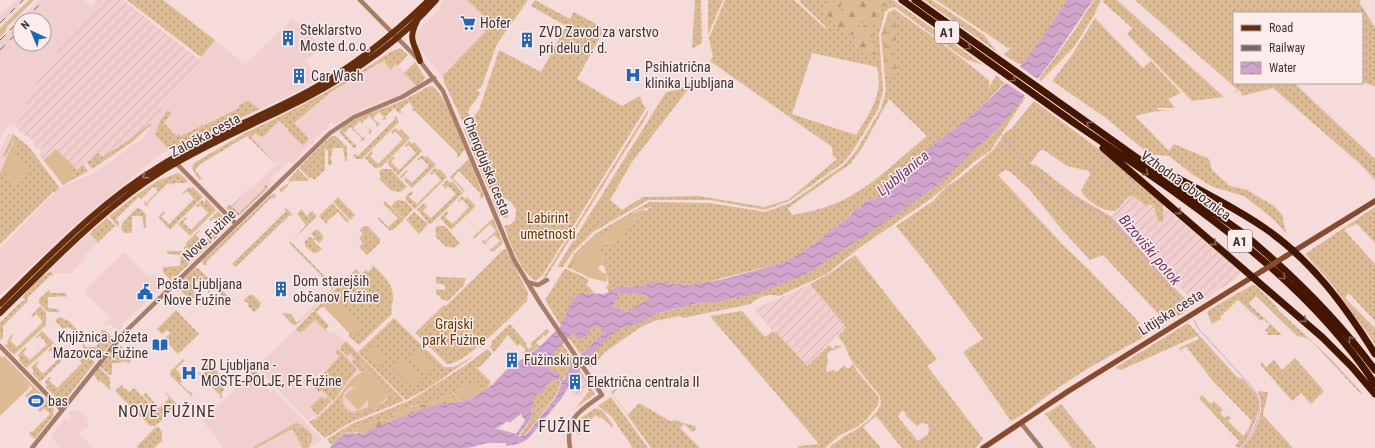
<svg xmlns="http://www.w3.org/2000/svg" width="1375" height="448" font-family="'Roboto Condensed',sans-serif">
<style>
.built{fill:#f0cfce;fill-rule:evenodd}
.industrial{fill:url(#industrial-furrows)}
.grass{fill:url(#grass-dots);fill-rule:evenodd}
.forest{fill:url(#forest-firs)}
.wetland{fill:url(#wetland-marsh)}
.garden{fill:#dcba94;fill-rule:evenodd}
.water{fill:url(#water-waves);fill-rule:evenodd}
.pier{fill:#f5dcdb}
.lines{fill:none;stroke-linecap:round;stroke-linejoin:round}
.stream{stroke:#cfa3ca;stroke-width:1}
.tertiary{stroke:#a77c69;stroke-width:4.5}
.secondary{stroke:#874a2e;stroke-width:5.5}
.primary{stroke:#652c0e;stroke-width:6}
.motorway{stroke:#451500;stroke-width:7}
.rail{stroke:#776867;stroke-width:1;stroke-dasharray:7 7;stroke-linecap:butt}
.secondary-bridge{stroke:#874a2e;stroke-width:5.5}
.oneway{stroke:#856053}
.oneway2{stroke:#a17967}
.labels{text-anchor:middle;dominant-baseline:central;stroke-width:3;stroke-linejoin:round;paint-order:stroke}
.shield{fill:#fcecec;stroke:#756a69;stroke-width:1}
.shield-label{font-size:13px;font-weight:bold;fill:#3b3231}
.poi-label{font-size:14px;fill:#3b3231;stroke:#fcecec;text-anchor:start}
.street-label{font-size:14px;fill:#3b3231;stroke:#fcecec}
.park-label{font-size:14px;fill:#613b01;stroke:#fcecec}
.water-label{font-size:15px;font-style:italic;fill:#6f386b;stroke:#fcecec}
.quarter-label{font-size:16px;letter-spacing:1px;fill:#3b3231;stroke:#fcecec}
</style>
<defs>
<pattern id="industrial-furrows" width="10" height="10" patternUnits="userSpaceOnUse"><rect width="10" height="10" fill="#f0cfce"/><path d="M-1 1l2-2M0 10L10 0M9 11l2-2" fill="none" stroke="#cfb2b1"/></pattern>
<pattern id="grass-dots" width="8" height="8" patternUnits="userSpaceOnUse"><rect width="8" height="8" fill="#dcba94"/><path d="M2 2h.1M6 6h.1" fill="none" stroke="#b49879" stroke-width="1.8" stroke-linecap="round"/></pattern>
<pattern id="forest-firs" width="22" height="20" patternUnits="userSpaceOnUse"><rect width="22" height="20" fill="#dcba94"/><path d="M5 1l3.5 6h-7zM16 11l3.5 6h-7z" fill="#b49879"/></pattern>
<pattern id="wetland-marsh" width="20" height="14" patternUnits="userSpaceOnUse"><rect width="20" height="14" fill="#dcba94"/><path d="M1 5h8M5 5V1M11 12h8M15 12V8" fill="none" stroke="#b49879"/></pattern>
<pattern id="water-waves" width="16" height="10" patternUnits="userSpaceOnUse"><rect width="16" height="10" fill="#cfa3ca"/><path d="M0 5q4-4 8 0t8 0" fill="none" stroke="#a985a5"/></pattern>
</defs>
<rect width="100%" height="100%" fill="#f5dcdb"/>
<path class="built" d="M 16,0 L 25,0 L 0,25 L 0,15 Z
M 39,0 L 84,0 L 91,7 L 96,0 L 100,0 L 50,61 L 31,92 L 15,127 L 12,126 L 12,123 L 6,128 L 0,139 L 0,39 ZM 20,20 L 44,20 L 44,44 L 20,44 Z
M 444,0 L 469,0 L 497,20 L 488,32 L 445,71 L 443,77 L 420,50 L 415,39 L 418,31 L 439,9 Z
M 293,18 L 323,48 L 304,61 L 322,77 L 294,93 L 184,145 L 170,149 L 157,157 L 71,228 L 0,295 L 0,249 L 59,188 L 95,173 L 143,138 L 166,101 L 202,62 L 198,60 L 215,40 L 245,65 Z
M 402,55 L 396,65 L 406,73 L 416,86 L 393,98 L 382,100 L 381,102 L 362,109 L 335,124 L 331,122 L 327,128 L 314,140 L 312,145 L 310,144 L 300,154 L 300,157 L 299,155 L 293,164 L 289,161 L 270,179 L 271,184 L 268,187 L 263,186 L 265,188 L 239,214 L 232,207 L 278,163 L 277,161 L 275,163 L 251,137 L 256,133 L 260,136 L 264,136 L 279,121 L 303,146 L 309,139 L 294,123 L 308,109 L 310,111 L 331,92 L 359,75 L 383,61 L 385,64 Z
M 8,133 L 13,134 L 3,156 L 6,157 L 0,173 L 0,151 Z
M 89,234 L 98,242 L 85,255 L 86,257 L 71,273 L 47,273 Z
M 124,252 L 149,277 L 155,275 L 158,279 L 159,278 L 164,285 L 122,324 L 121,329 L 118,332 L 109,323 L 106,326 L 104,324 L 110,317 L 84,291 Z
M 315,320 L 325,330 L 326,329 L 330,333 L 333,330 L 403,401 L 351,422 L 325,438 L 311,423 L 315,418 L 313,416 L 308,421 L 256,367 L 297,328 L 301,333 Z
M 261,382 L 270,392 L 273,389 L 322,439 L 310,448 L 224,448 L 217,440 L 218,439 L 207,427 L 203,420 L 241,383 L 244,385 Z
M 73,409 L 76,412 L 79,410 L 89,420 L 87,422 L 89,425 L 79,434 L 92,447 L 91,448 L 61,448 L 52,439 L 51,436 L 65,418 L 68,420 L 71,416 L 69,413 Z"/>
<path class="industrial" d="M 100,0 L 123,0 L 202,62 L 166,101 L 152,124 L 149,124 L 126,142 L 102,157 L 98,154 L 77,170 L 56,149 L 44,160 L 40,149 L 36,148 L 33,143 L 34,142 L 15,127 L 31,92 L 50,61 Z
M 1133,192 L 1166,209 L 1240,270 L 1240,274 L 1234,280 L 1201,302 L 1195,302 L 1150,259 L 1137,239 L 1111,216 Z
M 810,284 L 846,327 L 807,366 L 777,333 L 775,334 L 753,308 L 769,303 Z
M 579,369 L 589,384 L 580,397 L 567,390 Z"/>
<path class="grass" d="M 127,0 L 163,0 L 215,40 L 201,57 Z
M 467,0 L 528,0 L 497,44 L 481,88 L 476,90 L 480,92 C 477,101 471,104 468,112 L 470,116 L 463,122 L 444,82 L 443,75 L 485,32 L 488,24 L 484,23 L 487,19 Z
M 535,0 L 570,19 L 574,12 L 600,26 L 602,33 L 599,39 L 577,79 L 622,106 L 640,96 L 643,105 L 646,108 L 543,275 L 536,281 C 519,271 511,244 504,226 L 511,224 L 515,220 L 516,210 L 511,202 L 488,188 L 464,129 L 479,110 L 499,50 L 541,72 L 566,26 L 531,6 Z
M 695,0 L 701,0 L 702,43 L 692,49 Z
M 708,0 L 723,0 L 708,35 Z
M 725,0 L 794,0 L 826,29 L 827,28 L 799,1 L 801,0 L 841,0 L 845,10 L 843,18 L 841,17 L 840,11 L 837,10 L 840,3 L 837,2 L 824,5 L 824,11 L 842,31 L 857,36 L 853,44 L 858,48 L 859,52 L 878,53 L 873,49 C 869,36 876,36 862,27 L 855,32 L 854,30 L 860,16 L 872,23 L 878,15 L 876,12 L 886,4 L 881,0 L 893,0 L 983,65 L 965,59 L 895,7 L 890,8 L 885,12 L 879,35 L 883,91 L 878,109 L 854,149 L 843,163 L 789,201 L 765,210 L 710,200 L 648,200 L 593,232 L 572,253 L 563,267 L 557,267 L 666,92 L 680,89 L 694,80 L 696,79 L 632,162 L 610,200 L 622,210 L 643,197 L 649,197 L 699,196 L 764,207 L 788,200 L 837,159 L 833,156 L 832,147 L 710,61 L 713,57 L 709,38 ZM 812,53 L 877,67 C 884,94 870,113 856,135 L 792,114 Z
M 924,0 L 932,0 L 984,35 L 997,52 Z
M 936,0 L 1067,0 L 1041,42 L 1021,65 L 1004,55 L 1012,47 L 1008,48 Z
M 1094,0 L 1101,0 L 1093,17 L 1074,47 L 1041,81 L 1039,79 L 1075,30 Z
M 1104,0 L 1117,0 L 1224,97 L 1192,101 L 1127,34 L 1132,28 L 1103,2 Z
M 1135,0 L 1362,0 L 1359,2 L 1375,27 L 1375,86 L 1362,82 L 1362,13 L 1234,13 L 1234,83 L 1294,83 L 1375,159 L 1375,180 L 1360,164 L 1273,88 L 1241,96 L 1242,93 L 1238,90 L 1233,94 L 1237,89 Z
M 894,9 L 943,44 L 989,80 L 989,88 L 996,75 L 1004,83 C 974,118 930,144 897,176 C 890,183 880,190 877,199 L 865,201 L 861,209 L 852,211 L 849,217 L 800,254 L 786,262 L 707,282 L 690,285 L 653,282 L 642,286 L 629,286 L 609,292 L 606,287 L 609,284 L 600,248 C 603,241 611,244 616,240 C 626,233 628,226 636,218 C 639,214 647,211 651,207 L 638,210 L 586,247 L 578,254 L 572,269 L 567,268 L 574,254 L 595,234 L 649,202 L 710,203 L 765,212 L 790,203 L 845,164 L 856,151 L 881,109 L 886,91 L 881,35 L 888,13 ZM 887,17 L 897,18 L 897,37 L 894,47 L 898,68 L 887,72 C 883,64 887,57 886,50 C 885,35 883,33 887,17 ZM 889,99 L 927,136 C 902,156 876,183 847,198 C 831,207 810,212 792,215 L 788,208 L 850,164 L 862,148 Z
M 1095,18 L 1143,68 L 1151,61 L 1181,93 L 1168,99 L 1175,108 L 1157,108 L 1158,110 L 1170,110 L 1152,112 L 1135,116 L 1169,151 L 1174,144 L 1209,159 L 1212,170 L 1230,186 L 1247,190 L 1274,206 L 1282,215 L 1286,233 L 1273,219 L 1244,196 L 1213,187 L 1193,175 L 1169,156 L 1149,154 L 1106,118 L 1052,81 L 1070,58 Z
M 400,48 L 408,55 L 398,66 L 395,64 L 391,70 L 385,63 L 385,61 L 383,61 L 331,92 L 294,123 L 309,139 L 303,146 L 287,130 L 288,129 L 279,121 L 264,136 L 261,137 L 255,133 L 251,137 L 275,163 L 247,136 L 245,133 C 295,110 342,85 387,54 L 387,58 L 388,53 Z
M 415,62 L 425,77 L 424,80 L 416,86 L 404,73 Z
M 432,86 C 444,92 459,136 465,149 L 459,157 L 456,157 L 458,154 L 414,110 L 412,112 L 413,107 L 409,102 L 400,110 L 402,113 L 399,113 L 394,108 L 385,117 L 387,119 L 385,120 L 382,119 L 384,117 L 379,112 L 373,118 L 378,123 L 380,122 L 378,127 L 375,126 L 377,124 L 369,116 L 362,123 L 370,130 L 372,129 L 371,134 L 367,133 L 370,131 L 360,121 L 353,128 L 363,138 L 365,136 L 365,139 L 363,141 L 360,141 L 362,138 L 350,127 L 344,133 L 355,145 L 357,143 L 356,148 L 354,148 L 339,132 C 347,118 381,110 397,103 C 407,99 417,93 427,87 Z
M 1024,96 L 1025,98 L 991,150 L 974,162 L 932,198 L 859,248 L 827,274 L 779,296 C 770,293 757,297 751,304 L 683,318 L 680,316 L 654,321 L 641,327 L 605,352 L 592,367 L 588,366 L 585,361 L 612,333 L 623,327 L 635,325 L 652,315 L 702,302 L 709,303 L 783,283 Z
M 248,101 L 260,109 L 178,147 L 168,148 L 155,135 L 161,119 L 168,110 L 171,113 L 164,123 L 176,136 L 179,134 L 181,136 L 201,126 L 201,123 L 203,126 L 239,108 L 239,105 Z
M 1034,101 L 1108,156 L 1163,204 L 1163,222 L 1158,221 L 1154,206 L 1149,204 L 1146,206 L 1132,195 C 1125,197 1122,206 1116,210 C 1108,215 1083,199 1081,190 L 1090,175 L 1089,171 L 1067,166 L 1044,150 L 1040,150 L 1030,164 L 1036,165 L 1076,196 L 1112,217 L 1156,268 L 1191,305 L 1182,314 L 1166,322 L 1103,255 L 1090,260 L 1064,232 L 1029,189 L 1009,171 L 1005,170 L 998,175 L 1063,245 L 1088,269 L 1135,318 L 1148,335 C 1118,351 1089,367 1061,386 C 1044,397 1030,412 1011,421 L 963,352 L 983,339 L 927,264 L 896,226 L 933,201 L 947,186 L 960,178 L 993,150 L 1006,132 L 1011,129 Z
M 648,110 L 648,114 L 545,279 L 539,283 L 543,278 Z
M 396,116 L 399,122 L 362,159 L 356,159 L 353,156 L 355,154 L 358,156 L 395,119 L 394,117 Z
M 149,124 L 152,124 L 132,142 L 92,169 L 87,163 L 88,160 L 90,161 L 98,153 L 102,157 L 126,142 Z
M 396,128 L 399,131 L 401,129 L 410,138 L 381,167 L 375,168 L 365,158 L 372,151 L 373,153 L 370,156 L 378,164 L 403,139 L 395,131 L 393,134 L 391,132 Z
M 245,133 L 247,138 L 245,137 L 199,165 L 195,170 L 202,179 L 199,180 L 192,168 L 194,163 Z
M 13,134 L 29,147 L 59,187 L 55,193 L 54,191 L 0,244 L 0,173 L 6,173 L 13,185 L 27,170 L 12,155 L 14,138 L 6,157 L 3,156 Z
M 332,136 L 336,136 L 347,147 L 347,161 L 345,161 L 343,148 L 333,148 L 331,157 L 332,165 L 328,165 L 328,151 L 325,148 L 325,170 L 314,180 L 312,177 L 310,179 L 299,168 L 325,142 L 326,146 L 325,142 Z
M 409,141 L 412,144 L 414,142 L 422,151 L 398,175 L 387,163 L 393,156 L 395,158 L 391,162 L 399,170 L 416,153 L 409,145 L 406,147 L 404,146 Z
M 42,151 L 42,157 L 62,184 L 74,176 L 70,171 L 74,166 L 77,170 L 83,164 L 88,171 L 63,185 L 41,157 Z
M 422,155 L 425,157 L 427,156 L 436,165 L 412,188 L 404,180 L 406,177 L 404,176 L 401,178 L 400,176 L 407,170 L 408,171 L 404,175 L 412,183 L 429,166 L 421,158 L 419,161 L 417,159 Z
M 469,159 L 484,197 L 482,198 L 479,197 L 481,194 L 459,171 L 453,178 L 465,191 L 464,192 L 450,177 Z
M 435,168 L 438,170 L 440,169 L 447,177 L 415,209 L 406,200 L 406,196 L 412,191 L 413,193 L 409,197 L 417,204 L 441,180 L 434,172 L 432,175 L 430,173 Z
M 298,169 L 309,181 L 292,181 L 281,193 L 279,189 L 291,182 L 288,181 Z
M 382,169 L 391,169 L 407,187 L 400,192 L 392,191 L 379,179 L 381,178 L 379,172 Z
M 179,173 L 187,180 L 187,183 L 175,183 L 170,185 L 168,183 L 147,204 L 149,206 L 145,206 L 144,201 L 146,203 L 158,191 L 155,187 L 153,187 L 141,199 L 139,197 L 116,219 L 119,223 L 118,227 L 109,216 C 128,202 155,178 179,173 Z
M 447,180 L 450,183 L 452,181 L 463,193 L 432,223 L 429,224 L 417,209 L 424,203 L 427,207 L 423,211 L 431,218 L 456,194 L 448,186 L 446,189 L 442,185 Z
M 266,185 L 268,188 L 240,215 L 234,216 L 226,208 L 229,205 L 231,206 L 252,186 L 232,207 L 239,213 L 265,188 L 263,186 Z
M 189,187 L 192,190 L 191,187 L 193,187 L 203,197 L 170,230 L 158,217 L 164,211 L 165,213 L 161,217 L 169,224 L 194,199 L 187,191 L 184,194 L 182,193 Z
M 272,194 L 276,195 L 274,199 L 272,197 L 206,262 L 207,265 L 203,265 L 202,261 Z
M 462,196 L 465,199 L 467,197 L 476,206 L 451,230 L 440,218 L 447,211 L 448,213 L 445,217 L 453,224 L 469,207 L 462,199 L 459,202 L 458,201 Z
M 338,197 L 355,215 L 350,220 L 333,202 Z
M 205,198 L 216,210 L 190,236 L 178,224 L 186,217 L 187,218 L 183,222 L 191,230 L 208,213 L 200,205 L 198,207 L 196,206 L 202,200 L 205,203 Z
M 492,198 L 502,203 L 509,213 L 507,218 L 500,217 Z
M 397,200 L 405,201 L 413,209 L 404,219 L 391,206 Z
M 385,201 L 404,220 L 393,230 L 389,230 L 378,219 L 379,217 L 388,227 L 398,218 L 383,204 Z
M 332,203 L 349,221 L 347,223 L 338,212 L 327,221 L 327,224 L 319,216 Z
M 1375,207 L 1375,243 L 1357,224 L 1346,228 L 1345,231 L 1375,264 L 1375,321 L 1349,293 L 1345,298 L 1375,328 L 1375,344 L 1331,283 L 1305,254 Z
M 137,208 L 141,209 L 146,215 L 146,228 L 144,228 L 142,216 L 132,216 L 132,231 L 131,233 L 124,233 L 121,229 L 123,222 Z
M 286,208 L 292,214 L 292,217 L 290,215 L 236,267 L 232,264 L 286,211 L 284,209 Z
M 301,209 L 309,218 L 308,215 L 312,211 L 317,216 L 292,241 L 306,225 L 297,214 Z
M 218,211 L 226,220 L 227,227 L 193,260 L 184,251 L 184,247 L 187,244 L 186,243 L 199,230 L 200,231 L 196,235 L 201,241 L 198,244 L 200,245 L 221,226 L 214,218 L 211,221 L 209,220 Z
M 414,212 L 428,224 L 419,234 L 406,220 Z
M 107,218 L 115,226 L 91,249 L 98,242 L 90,234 L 91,232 Z
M 493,218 L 503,243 L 493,252 L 490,250 L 490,248 L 492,249 L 500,241 L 494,235 L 486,242 L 487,245 L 482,242 L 483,240 L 485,241 L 496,231 L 490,224 L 474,239 L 473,237 Z
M 364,226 L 368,226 L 380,239 L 380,243 L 367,255 L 359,247 L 363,243 L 359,238 L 363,234 L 359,230 Z
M 437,226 L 445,226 L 460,243 L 454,248 L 445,246 L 435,236 L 436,235 L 435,229 Z
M 315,230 L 318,230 L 323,236 L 323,239 L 319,243 L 316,240 L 313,241 L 322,249 L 317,253 L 313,253 L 305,246 L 305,241 L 310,237 L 314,239 L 314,236 L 311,234 Z
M 291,242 L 335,287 L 296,325 L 293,325 L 269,299 L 282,313 L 291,314 L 297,323 L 332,289 L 327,284 L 325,286 L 323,284 L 321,275 L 289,243 Z
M 504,249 L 506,249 L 528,293 L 527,301 C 515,313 462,367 447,364 L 415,333 L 444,305 L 446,306 Z
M 167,251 L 182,251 L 192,261 L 171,281 L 163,272 L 163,266 L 166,267 L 180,266 L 181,255 L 167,254 Z
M 855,255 L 937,359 L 927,366 L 983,439 L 976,448 L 902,448 L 876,416 L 863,427 L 881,448 L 829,448 C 846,432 870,427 881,404 L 880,396 L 851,360 L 844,344 L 838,336 L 846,327 L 810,284 L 829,274 ZM 901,411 L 904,411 L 906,416 L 917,426 L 922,423 L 927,424 L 929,428 L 928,434 L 918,441 L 898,417 Z
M 372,264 C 381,274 394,283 393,298 C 393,304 390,308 392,314 L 359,345 L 348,336 L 350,334 L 323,306 L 316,312 L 313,311 L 356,269 L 361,274 L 366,270 L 368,272 L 373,267 Z
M 195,268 L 198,268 L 210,280 L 210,294 L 208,295 L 207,281 L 195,281 L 195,290 L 194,290 L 195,298 L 188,298 L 176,286 Z
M 566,269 L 580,275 L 589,280 L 586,284 L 595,293 C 568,292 572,308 561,326 L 545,300 L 564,270 Z
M 51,272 L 54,276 L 51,275 L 27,298 L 28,301 L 3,326 L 3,337 L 0,340 L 0,323 L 20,303 L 26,299 L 22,298 C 28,290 41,274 51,272 Z
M 436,277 L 466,278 L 464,285 L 448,301 L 443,300 L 436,293 L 436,289 L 445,290 L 445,285 L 436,283 Z
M 212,280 L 233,301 L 227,307 L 223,306 L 219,302 L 223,297 L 212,286 Z
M 1252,285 L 1256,286 L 1277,307 L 1278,310 L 1330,358 L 1362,393 L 1361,394 L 1314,344 L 1307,338 L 1297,336 L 1256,296 L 1249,303 L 1250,305 L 1282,335 L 1267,335 L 1268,333 L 1265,330 L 1270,325 L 1263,319 L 1261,321 L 1238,300 L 1220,317 L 1221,319 L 1212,324 L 1207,313 L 1209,310 Z
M 49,290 L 51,293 L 66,293 L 66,297 L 57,296 L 57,297 L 48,297 L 48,308 L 57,309 L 60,312 L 48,312 L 39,303 L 39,299 Z
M 622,293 L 641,294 L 652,298 L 627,312 L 621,308 L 613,307 L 619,294 Z
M 249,295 L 253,295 L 261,303 L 259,308 L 254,312 L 248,306 L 248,303 L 243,301 Z
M 40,306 L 46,312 L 46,325 L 14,355 L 4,345 L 8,344 L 7,342 L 12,334 L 13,336 L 10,340 L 17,347 L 43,322 L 36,314 L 33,317 L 31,316 Z
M 176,310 L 199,334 L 178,354 L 164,339 L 170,333 L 167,330 L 162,334 L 157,329 Z
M 742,311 L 765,337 L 773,331 L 775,334 L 776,332 L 807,366 L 829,345 L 833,349 L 836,345 L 842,346 L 834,350 L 835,351 L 831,350 L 826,355 L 828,358 L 826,371 L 827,372 L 833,370 L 837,372 L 844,365 L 848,369 L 853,364 L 857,371 L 879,397 L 878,405 L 866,420 L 855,428 L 840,435 L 825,448 L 799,448 L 798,446 L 819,444 L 710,316 Z
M 312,312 L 316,312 L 329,326 L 325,330 L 315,320 L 301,333 L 296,329 Z
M 59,317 L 69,321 L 80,333 L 75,333 L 69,327 L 63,329 L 55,321 Z
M 394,318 L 444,367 L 454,367 L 474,356 L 430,387 L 406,400 L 358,352 Z
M 1188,323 L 1236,376 L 1240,379 L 1242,378 C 1259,396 1263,401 1254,424 C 1250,433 1247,441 1240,448 L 1235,446 L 1239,441 L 1199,398 L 1202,395 L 1211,404 L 1214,401 L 1223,410 L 1220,413 L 1225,418 L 1228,415 L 1231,418 L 1228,421 L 1243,436 L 1248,430 L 1252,421 L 1212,380 L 1186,346 L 1181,350 L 1191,364 L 1179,348 L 1199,339 L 1197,336 L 1121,370 L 1115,368 Z
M 510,324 L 527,344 L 526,346 L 529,349 L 532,346 L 530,344 L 547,329 L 549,332 L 545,336 L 542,334 L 543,337 L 536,342 L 539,346 L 526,356 L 523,353 L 526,350 L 520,344 L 517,346 L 508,335 L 494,352 L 490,347 L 492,344 L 491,342 Z
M 599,326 L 603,329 L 603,333 L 581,355 L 569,338 L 570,335 L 575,334 L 578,340 L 588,334 L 590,329 Z
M 101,330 L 105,330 L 114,340 L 98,359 L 95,359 L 93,356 L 92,358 L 83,348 L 82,334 L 85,334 L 84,344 L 86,347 L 97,347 L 98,339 L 101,339 Z
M 42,331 L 54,343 L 26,368 L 19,360 L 20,358 L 18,355 L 25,347 L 27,349 L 23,353 L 30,360 L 47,344 L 40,336 L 37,339 L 36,337 Z
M 346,341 L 403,399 L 403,401 L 351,422 L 325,438 L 309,422 L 313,419 L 315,420 L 334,402 L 356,375 C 351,387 331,399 348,412 L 358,413 L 382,404 L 386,401 L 388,392 L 361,361 L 360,363 L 368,372 L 360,371 L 352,361 L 355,358 L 356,360 L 349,352 L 350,354 L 348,356 L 341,350 L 341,346 Z
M 55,344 L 66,356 L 40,382 L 32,373 L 34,371 L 31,367 L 38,361 L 39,362 L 36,366 L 43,374 L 60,357 L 53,349 L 50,352 L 48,350 Z
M 562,344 L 575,362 L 564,378 L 561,379 L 550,371 C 548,360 554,351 562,344 Z
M 118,346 L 121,346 L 130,356 L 130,363 L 121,361 L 121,363 L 112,363 L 112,374 L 109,375 L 100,366 Z
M 338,349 L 357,369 L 333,401 L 322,390 L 319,392 L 312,384 L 316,380 L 317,381 L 340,356 L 335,352 Z
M 488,349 L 492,354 L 480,367 L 476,367 L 491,382 L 488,387 L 483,392 L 476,381 L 453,392 L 454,395 L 451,394 L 426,404 L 411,406 L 386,419 L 364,424 L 352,430 L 352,433 L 349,432 L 341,435 L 332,446 L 327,439 L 352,424 L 411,400 L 463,367 Z
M 76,350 L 82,350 L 95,362 L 66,399 L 60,401 L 45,387 L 47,385 L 45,382 L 49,377 L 51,378 L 49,380 L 57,388 L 82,363 L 75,355 L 73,356 L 71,355 Z
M 4,356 L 54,407 L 53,416 L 35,439 L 30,435 L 29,431 L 32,432 L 50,414 L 44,408 L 40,412 L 38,410 L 46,402 L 3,358 Z
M 1295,358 L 1324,391 L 1311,404 L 1301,393 L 1292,401 L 1260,364 L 1262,362 L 1266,367 L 1274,360 L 1282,370 Z
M 183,359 L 185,360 L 176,369 L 184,379 L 180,383 L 188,391 L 193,393 L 190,398 L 190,395 L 170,375 L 170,372 Z
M 210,363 C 219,370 221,380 224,390 L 221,394 L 223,397 L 220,399 L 221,396 L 198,373 L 199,372 L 202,375 L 207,370 L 204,367 Z
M 99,367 L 110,378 L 110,390 L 101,381 L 99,382 L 94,375 Z
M 254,369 L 264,379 L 258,383 L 244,385 L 241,383 Z
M 579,369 L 595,394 L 576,408 L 589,391 L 586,387 L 587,384 L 582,376 L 579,376 L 578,379 L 574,377 Z
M 558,379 L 561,383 L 555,397 L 526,434 L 520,436 L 531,419 L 534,397 L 543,392 L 549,382 Z
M 121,385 L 129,392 L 134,388 L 142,396 L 140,398 L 142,396 L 162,416 L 162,420 L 155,426 L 150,426 L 115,391 Z
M 162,389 L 176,403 L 176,406 L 164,417 L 143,395 L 146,393 L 159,408 L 169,398 Z
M 616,389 L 623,391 L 617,389 L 613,394 L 628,415 L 639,403 L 672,422 L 674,420 L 697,427 L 693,432 L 684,424 L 680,428 L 700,448 L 651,448 L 611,392 Z
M 1259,391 L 1268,392 L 1263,415 L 1293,448 L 1243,448 C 1255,434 1267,411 1258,393 Z
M 322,396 L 325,399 L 328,397 L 331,401 L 317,415 L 310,407 Z
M 611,397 L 648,448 L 633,448 L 611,416 L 598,406 Z
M 1061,404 L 1096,448 L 1072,448 L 1045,414 Z
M 596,408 L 603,411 L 613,425 L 613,428 L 601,417 L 600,418 L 595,415 L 580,435 L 574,431 L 580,422 L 579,419 Z
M 156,427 L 159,427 L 162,432 L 162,441 L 154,448 L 137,448 L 138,445 Z
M 299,427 L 304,428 L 309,435 L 308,444 L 305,448 L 303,448 L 292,428 Z"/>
<path class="forest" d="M 841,0 L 881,0 L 886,4 L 876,12 L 879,17 L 879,23 L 876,25 L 860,17 L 854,30 L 855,32 L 865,25 L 873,30 L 872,34 L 873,37 L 872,46 L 879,55 L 859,52 L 856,45 L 853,44 L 857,36 L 842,31 L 824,11 L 824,5 L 837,2 L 841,3 L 841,6 L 837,10 L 842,11 L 842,19 L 845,10 Z
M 451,394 L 454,395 L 460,402 C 427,405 398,420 367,431 L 363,435 L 359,434 L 360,432 L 352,433 L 352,430 L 364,424 L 386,419 L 409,407 L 426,404 Z"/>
<path class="wetland" d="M 890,14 L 893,14 L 897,18 L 897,37 L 894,47 L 898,68 L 896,74 L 890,77 L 884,67 L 886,50 C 879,44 883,21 890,14 Z"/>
<path class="garden" d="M 29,0 L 34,0 L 7,27 L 6,31 L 0,37 L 0,28 Z
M 15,138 L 21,142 L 12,155 L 28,170 L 12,185 L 6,173 L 0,173 Z
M 56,149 L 74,166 L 70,171 L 74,176 L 63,185 L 44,160 Z
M 643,209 L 646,213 L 635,218 L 621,240 L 605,243 L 600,248 L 605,267 L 601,265 L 598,268 L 603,273 L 606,273 L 607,282 L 590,278 L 572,269 C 574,264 576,258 578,254 C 585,245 633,212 643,209 Z
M 332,292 L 335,295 L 338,292 L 342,292 L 343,295 L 336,304 L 350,310 L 352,320 L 361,326 L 361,329 L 358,333 L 353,333 L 327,306 L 326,303 L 333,298 L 331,294 Z
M 373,345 L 386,359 L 378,367 L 365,353 Z
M 419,347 L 431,360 L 430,362 L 432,365 L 425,372 L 410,356 Z
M 0,355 L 29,385 L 29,388 L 0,416 Z
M 404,358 L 421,376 L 410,386 L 393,369 Z
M 361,361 L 396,396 L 394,398 L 388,392 C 387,407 354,419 343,408 C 336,395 354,371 368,371 L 360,363 ZM 352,386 L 368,401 L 368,407 L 354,412 C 339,409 340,392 352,386 Z
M 477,380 L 483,392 L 475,397 L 460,402 L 453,392 Z
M 354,387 L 367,401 L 358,410 L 344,396 Z
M 33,388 L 44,400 L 36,407 L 25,396 Z
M 297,422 C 305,429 320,433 308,448 L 304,448 L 309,441 C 310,433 306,428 298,426 L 256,448 L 252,448 Z"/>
<path class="water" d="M 1067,0 L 1093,0 L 1052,60 L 1005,121 L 940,183 L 897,214 L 808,273 L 758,293 L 709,303 L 702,302 L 658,313 L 635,325 L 623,327 L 612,334 L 585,361 L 561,399 L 528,439 C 520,444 514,445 506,446 L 506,443 L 487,443 L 468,448 L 330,448 C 340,438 340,431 356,434 L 360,432 L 360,434 L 363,435 L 367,431 L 422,409 L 442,404 L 460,402 L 475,397 L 493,384 L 512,364 L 527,357 L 539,347 L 561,326 L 571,302 L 580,293 L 604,294 L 619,287 L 642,286 L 653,282 L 690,285 L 724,279 L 782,263 L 800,254 L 849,217 L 854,210 L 861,208 L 865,201 L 877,199 C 885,178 939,141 958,126 C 971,115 984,104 997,92 C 1024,64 1047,33 1067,0 ZM 622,293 L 641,294 L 651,298 L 627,312 L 620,308 L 613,307 L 619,294 ZM 599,326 L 603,329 L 603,333 L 572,364 L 564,380 L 559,378 L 560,376 L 557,372 L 550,371 C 547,356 559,347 569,338 L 570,335 L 575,334 L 578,340 L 589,334 L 590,329 ZM 558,379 L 562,382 L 556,397 L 527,434 L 522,436 L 518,436 L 531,419 L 534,397 L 543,392 L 549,382 ZM 521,414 L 525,421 L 516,434 L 498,429 L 494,430 L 508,421 L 509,423 Z"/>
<path class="pier" d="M 1018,65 L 1039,80 L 1027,97 L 1003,81 Z"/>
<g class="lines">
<path class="stream" d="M 997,129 L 1041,181 L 1111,219 L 1129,237 L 1187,309
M 1194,320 L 1197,327 L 1252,387 C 1268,407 1255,431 1242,448"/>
<path class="tertiary" d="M 360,0 L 420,61 L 443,91 L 514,260 L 540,303 L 602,395 C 580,411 565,417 570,448
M 175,162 L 236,224
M 527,282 L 538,285 L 547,280
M 0,346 L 62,410
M 1021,423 L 1041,448
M 32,448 L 123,334 L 330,133 L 354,117 L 402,97 L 434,78"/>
<path class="secondary" d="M 1286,256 L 1375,201
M 983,448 L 1067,392 L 1262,271"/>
<path class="primary" d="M 417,21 C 407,41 415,43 420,61
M 0,304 C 50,255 100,202 160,166 C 208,136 262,117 311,90 C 354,66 394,34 429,0
M 0,313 C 53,262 101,209 164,170 C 208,143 257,123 304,99 C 352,74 400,41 436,0"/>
<path class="motorway" d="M 902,0 C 961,42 1020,85 1080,127 C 1188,201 1301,273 1375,384
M 915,0 L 1240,231 C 1291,273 1336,317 1375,370
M 1103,148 L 1322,337 L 1352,367 L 1375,394
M 1156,166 C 1192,187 1232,205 1266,229 C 1313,262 1345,306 1375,354"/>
<path class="rail" d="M 24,20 L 44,0
M 0,23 L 23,0
M 0,40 L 20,20
M 0,50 L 20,30"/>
<path class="secondary-bridge" d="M 1262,271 L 1286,256"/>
</g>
<defs><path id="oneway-chevron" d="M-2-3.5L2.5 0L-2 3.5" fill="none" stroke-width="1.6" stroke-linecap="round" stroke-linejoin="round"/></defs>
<g class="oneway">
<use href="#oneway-chevron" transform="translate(968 47) rotate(35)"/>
<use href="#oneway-chevron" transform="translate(1013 79) rotate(35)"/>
<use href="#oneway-chevron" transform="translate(1089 124) rotate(-145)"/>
<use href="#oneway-chevron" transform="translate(1146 173) rotate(36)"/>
<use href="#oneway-chevron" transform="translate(1179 212) rotate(41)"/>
<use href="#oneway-chevron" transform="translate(1214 243) rotate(41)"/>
<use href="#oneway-chevron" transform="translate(1283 277) rotate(43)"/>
<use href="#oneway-chevron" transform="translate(1304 320) rotate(42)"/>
<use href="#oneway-chevron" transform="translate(1351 339) rotate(-129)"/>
</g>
<use class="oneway2" href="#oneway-chevron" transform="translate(145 176) rotate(146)"/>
<defs>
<symbol id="supermarket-bare" viewBox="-9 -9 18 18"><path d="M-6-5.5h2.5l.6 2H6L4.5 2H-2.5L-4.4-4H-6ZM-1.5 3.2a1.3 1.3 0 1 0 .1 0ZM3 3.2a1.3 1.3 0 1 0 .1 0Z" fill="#2165b5" stroke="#fcecec" stroke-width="2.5" paint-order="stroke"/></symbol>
<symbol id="building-bare" viewBox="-9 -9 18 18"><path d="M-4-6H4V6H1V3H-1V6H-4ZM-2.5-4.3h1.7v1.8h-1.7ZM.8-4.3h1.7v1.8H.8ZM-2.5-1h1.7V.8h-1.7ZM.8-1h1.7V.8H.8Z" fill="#2165b5" stroke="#fcecec" stroke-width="2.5" paint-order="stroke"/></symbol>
<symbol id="hospital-bare" viewBox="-9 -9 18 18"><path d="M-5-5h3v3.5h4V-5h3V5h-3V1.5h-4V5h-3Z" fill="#2165b5" stroke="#fcecec" stroke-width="2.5" paint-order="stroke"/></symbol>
<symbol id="civic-bare" viewBox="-9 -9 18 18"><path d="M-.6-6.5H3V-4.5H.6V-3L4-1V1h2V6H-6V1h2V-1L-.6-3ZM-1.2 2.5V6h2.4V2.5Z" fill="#2165b5" stroke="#fcecec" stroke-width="2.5" paint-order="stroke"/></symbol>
<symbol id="library-bare" viewBox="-9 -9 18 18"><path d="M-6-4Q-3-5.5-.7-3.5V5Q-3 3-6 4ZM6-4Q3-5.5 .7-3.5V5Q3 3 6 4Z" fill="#2165b5" stroke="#fcecec" stroke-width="2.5" paint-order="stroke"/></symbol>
<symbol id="stadium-bare" viewBox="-9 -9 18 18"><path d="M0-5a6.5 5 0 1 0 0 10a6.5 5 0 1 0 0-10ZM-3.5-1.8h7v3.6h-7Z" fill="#2165b5" stroke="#fcecec" stroke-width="2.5" paint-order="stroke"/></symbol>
</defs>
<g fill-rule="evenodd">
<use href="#supermarket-bare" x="457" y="12" width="22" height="22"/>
<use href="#building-bare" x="277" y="27" width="22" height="22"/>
<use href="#building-bare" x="516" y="29" width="22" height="22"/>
<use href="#hospital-bare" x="622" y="64" width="22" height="22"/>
<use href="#building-bare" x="288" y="65" width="22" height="22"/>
<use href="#building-bare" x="270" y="278" width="22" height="22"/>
<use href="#civic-bare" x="134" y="281" width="22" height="22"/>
<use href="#library-bare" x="149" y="334" width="22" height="22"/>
<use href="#building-bare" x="501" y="349" width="22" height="22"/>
<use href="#hospital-bare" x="178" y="362" width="22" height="22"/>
<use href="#building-bare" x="564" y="371" width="22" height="22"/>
<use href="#stadium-bare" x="25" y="390" width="22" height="22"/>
</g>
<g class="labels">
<g class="shield">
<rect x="935" y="21" width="24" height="22" rx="3"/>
<rect x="1228" y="230" width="24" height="22" rx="3"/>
</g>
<g class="shield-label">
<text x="947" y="32">A1</text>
<text x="1240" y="241">A1</text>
</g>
<g class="poi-label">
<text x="480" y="23">Hofer</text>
<text x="300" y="30">Steklarstvo<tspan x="300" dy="16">Moste d.o.o.</tspan></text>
<text x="539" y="32">ZVD Zavod za varstvo<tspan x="539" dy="16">pri delu d. d.</tspan></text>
<text x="645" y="67">Psihiatrična<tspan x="645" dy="16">klinika Ljubljana</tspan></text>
<text x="311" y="76">Car Wash</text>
<text x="293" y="281">Dom starejših<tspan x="293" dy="16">občanov Fužine</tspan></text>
<text x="157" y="284">Pošta Ljubljana<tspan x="157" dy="16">- Nove Fužine</tspan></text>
<text x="148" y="337" text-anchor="end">Knjižnica Jožeta<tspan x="148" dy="16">Mazovca - Fužine</tspan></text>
<text x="524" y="360">Fužinski grad</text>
<text x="201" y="365">ZD Ljubljana -<tspan x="201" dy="16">MOSTE-POLJE, PE Fužine</tspan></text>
<text x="587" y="382">Električna centrala II</text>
<text x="48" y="401">bas</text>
</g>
<g class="street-label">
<text transform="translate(205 135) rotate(-28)">Zaloška cesta</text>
<text transform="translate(487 166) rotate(68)">Chengdujska cesta</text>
<text transform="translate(1186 185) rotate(36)">Vzhodna obvoznica</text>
<text transform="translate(209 235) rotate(-44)">Nove Fužine</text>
<text transform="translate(1171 312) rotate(-32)">Litijska cesta</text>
</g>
<g class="park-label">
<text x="548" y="218">Labirint<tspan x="548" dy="16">umetnosti</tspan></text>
<text x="454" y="324">Grajski<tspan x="454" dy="16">park Fužine</tspan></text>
</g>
<g class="water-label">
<text transform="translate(903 173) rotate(-39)">Ljubljanica</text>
<text transform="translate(1150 250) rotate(50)">Bizoviški potok</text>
</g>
<g class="quarter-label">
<text x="167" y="411">NOVE FUŽINE</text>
<text x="565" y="426">FUŽINE</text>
</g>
</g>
<rect x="1233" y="12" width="130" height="72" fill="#fcecec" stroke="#afa2a1"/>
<rect x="1241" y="25" width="20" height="6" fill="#652c0e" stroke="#afa2a1"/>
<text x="1269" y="32" font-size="12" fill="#3b3231">Road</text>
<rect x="1241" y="45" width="20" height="6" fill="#776867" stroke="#afa2a1"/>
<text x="1269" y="52" font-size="12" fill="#3b3231">Railway</text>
<rect x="1241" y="62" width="20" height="12" fill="url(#water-waves)" stroke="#afa2a1"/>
<text x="1269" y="72" font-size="12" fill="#3b3231">Water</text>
<g transform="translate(32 32) rotate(316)"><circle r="19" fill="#fcecec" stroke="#afa2a1"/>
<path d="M0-3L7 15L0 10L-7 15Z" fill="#2165b5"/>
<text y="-6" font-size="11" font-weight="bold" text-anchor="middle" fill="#3b3231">N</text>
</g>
</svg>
